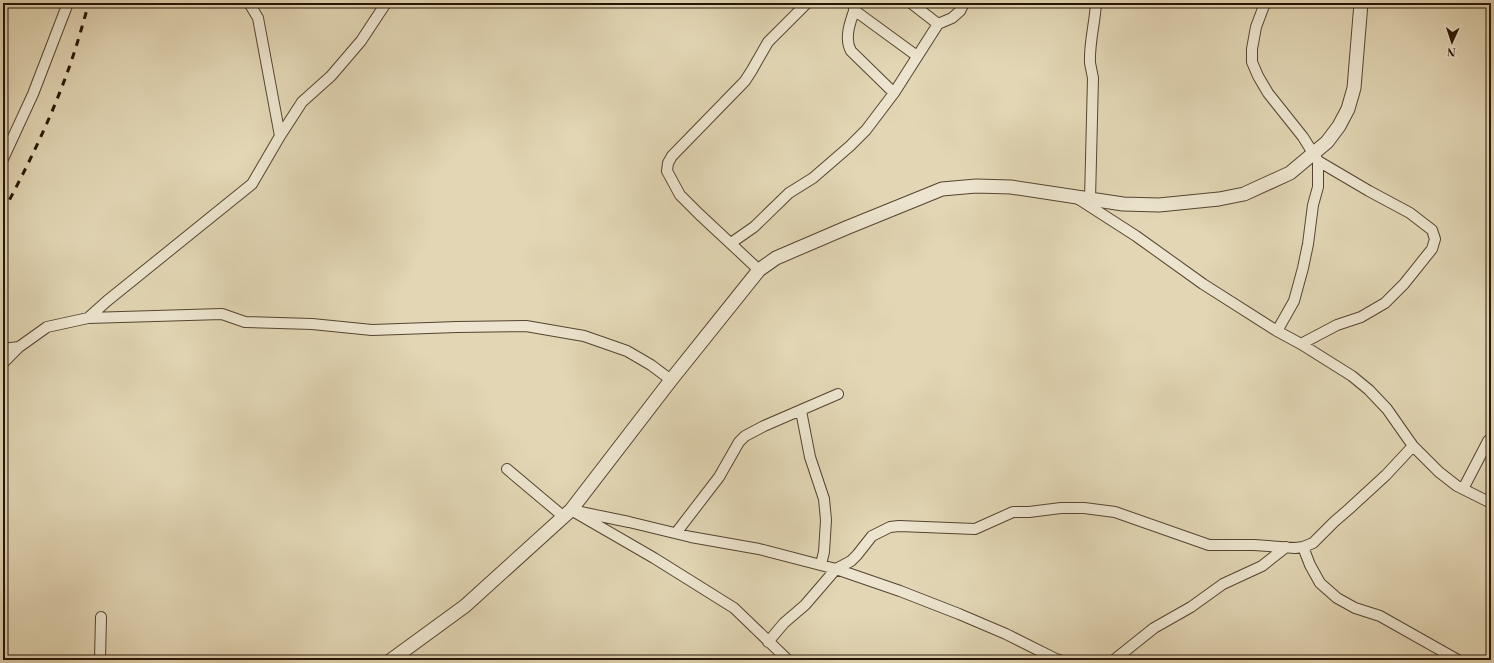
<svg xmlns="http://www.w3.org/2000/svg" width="1494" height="663" font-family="'Libre Bodoni',serif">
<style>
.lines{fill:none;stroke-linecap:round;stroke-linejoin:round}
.minor-casing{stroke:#554430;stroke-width:12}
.tertiary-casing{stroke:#554430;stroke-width:15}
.minor{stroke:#ece4ce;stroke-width:10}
.tertiary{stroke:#ece4ce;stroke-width:13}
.rail{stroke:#261404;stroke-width:3;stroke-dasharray:7 7;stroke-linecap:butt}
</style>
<rect width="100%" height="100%" fill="#e2d6b4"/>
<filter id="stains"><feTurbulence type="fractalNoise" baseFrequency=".005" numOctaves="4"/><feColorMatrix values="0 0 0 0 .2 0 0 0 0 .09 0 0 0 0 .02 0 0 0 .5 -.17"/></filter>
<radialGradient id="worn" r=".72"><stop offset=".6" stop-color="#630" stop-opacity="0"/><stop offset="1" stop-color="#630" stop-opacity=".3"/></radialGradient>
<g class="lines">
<defs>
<path id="minor" d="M 249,3 L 258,18 L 280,136
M 857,3 C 852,17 843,37 851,51 L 894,93
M 911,3 L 938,24
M 1265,3 L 1256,27 L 1252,49 L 1252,62 L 1258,76 L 1268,93 L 1303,137 L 1318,161 L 1318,187 L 1313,205 L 1308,244 L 1303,268 L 1294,301 L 1277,331
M 854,10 L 917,56
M 3,159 L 33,94 L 68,3
M 1077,198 L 1136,236 L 1203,284 L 1277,331 L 1301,344 L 1352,376 L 1369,390 L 1387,409 L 1413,446 L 1439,472 L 1457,486 L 1491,503
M 1090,199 L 1093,78 C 1092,73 1091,68 1090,63 C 1089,43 1095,23 1096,3
M 731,243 L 754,227 L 789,193 L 813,178 L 850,146 L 866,130 L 894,93 L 938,24 L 952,18 L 960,11 L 964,3
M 759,270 L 699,214 L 680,195 L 667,171 L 668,163 L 672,156 L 745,81 L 752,70 L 768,42 L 807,3
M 88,318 L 107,301 L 252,184 L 280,136 L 302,102 L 331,76 L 361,41 L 386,3
M 1301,344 L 1337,325 L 1361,317 L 1385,303 L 1404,284 L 1432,249 L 1435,239 L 1432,230 L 1410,213 L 1369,191 L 1318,161
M 3,349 L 19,347
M 3,363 L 19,347 L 47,327 L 88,318 L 222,314 L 245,322 L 312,324 L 372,330 L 457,327 L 526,326 L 584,336 L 627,351 L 651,365 L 671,380
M 801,411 L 810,457 L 824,499 L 826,520 L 824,552 L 821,564
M 507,469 L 564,517
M 1463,489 L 1488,441 L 1491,438
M 676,533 L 719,477 L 739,442 L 745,436 L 764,426 L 838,394
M 1303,547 L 1310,565 L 1320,583 L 1337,598 L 1355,608 L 1380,616 L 1458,660
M 768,642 L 784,623 L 805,605 L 836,569 L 851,561 L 857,555 L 872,536 L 890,527 L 899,526 L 975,529 L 1013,512 L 1029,512 L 1061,508 L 1084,508 L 1115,512 L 1209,545 L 1254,545 L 1295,548 L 1303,547 L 1313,543 L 1334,522 L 1349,509 L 1386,475 L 1413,446
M 100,660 L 101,617
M 788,660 L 734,608 L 654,558 L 571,510 L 629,522 L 691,537 L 759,549 L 836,569 L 900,591 L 959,614 L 1006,634 L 1056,659 L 1060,660
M 1114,660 L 1154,628 L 1191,607 L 1223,584 L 1262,566 L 1286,547"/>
<path id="tertiary" d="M 391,660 L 465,606 L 571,510 L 671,380 L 759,270 L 776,258 L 846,228 L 942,189 L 976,186 L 1011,187 L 1123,204 L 1159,205 L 1219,199 L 1244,194 L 1290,173 L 1327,142 L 1339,126 L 1348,109 L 1354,88 L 1361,3"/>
</defs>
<use href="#minor" class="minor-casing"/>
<use href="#tertiary" class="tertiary-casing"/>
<use href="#minor" class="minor"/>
<use href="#tertiary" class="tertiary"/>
<path class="rail" d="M 3,212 C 31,160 57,106 75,50 C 80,35 84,19 89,3"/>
</g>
<rect width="1494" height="663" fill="none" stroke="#e2d6b4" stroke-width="16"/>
<rect x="4" y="4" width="1486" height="655" fill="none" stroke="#261404" stroke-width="2"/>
<rect x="8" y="8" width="1478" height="647" fill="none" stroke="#261404"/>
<g transform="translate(1452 42) rotate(183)" stroke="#ece4ce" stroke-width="3" paint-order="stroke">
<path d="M0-3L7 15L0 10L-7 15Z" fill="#261404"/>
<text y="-6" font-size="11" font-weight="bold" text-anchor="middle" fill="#261404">N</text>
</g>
<rect width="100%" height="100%" filter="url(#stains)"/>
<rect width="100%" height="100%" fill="url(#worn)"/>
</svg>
